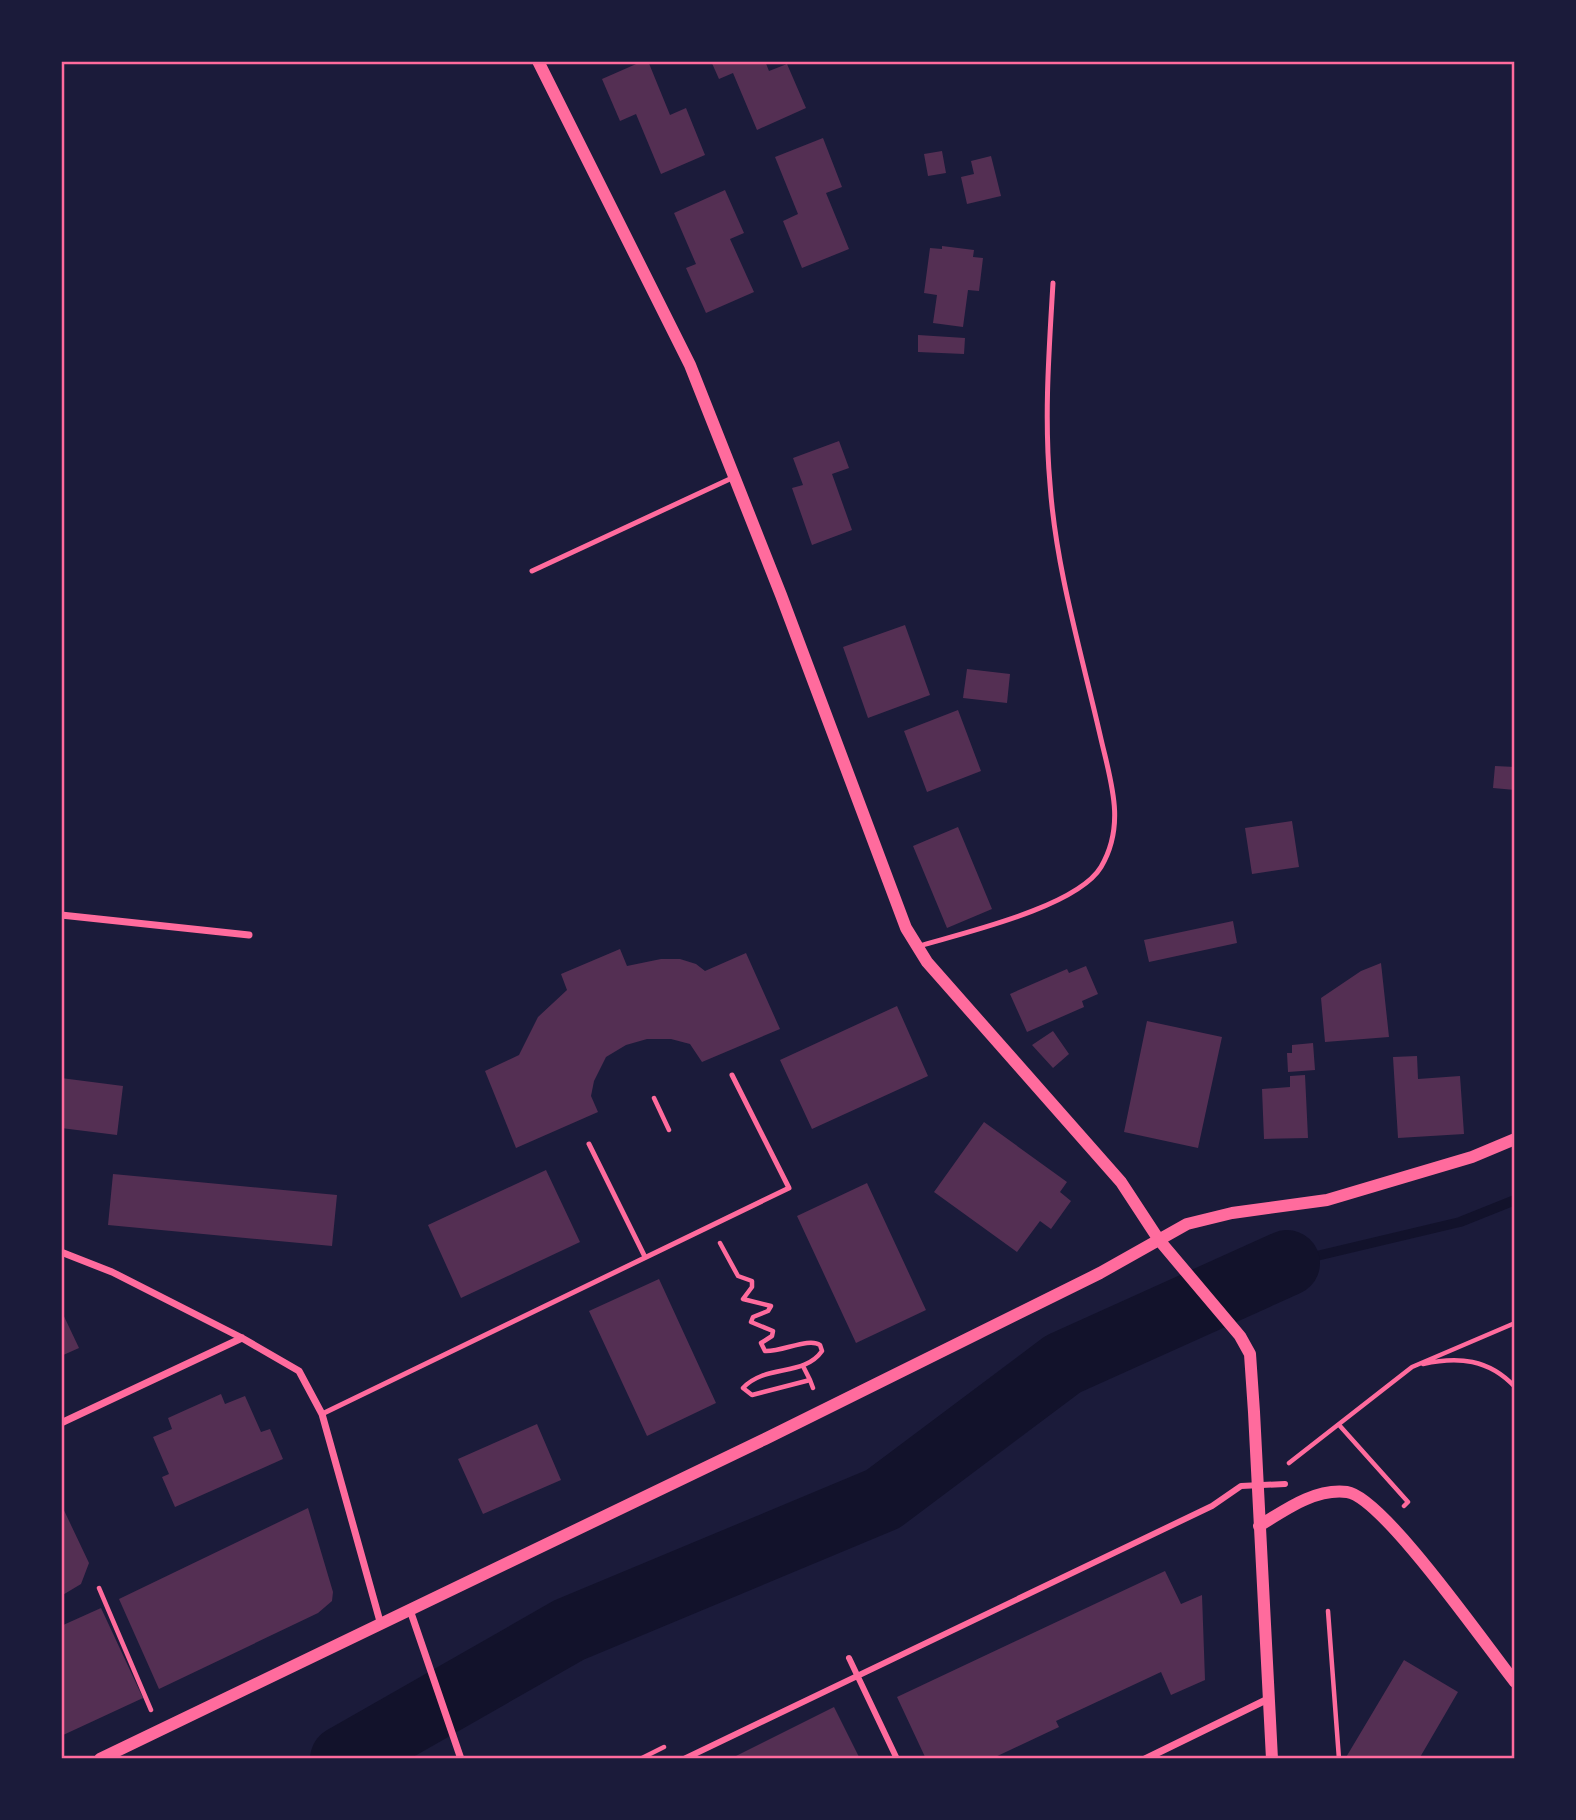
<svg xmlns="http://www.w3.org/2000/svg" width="1576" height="1820" font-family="'Sofia Sans Condensed',sans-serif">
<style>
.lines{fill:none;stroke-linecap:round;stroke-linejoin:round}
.stream{stroke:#12122b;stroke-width:10}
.river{stroke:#12122b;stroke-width:66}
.building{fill:#542f53}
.path{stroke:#ff6b9d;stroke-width:4.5}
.service{stroke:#ff6b9d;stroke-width:5}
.pedestrian{stroke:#ff6b9d;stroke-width:6}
.minor{stroke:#ff6b9d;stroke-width:7}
.tertiary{stroke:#ff6b9d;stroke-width:12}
.neatline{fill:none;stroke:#ff6b9d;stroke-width:2.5}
</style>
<rect width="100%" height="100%" fill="#1b1b3a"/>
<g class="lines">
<path class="stream" d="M 1287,1263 L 1460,1222 L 1515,1200"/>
<path class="river" d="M 343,1759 L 569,1630 L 883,1499 L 1063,1364 L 1287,1263"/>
</g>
<path class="building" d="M 643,61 L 648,61 L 670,115 L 686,108 L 705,155 L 661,174 L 636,114 L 620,121 L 602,79 Z
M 711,61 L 765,61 L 769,71 L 787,64 L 806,108 L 757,130 L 733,73 L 719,79 Z
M 823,138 L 842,187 L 826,193 L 849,249 L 802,268 L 783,221 L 798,214 L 775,157 Z
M 942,151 L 946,173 L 928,176 L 924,154 Z
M 991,156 L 1001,196 L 967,204 L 961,177 L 974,174 L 971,161 Z
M 725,190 L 744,233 L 730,239 L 754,292 L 706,313 L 686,268 L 696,264 L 674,213 Z
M 942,246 L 974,250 L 973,257 L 983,258 L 979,291 L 968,290 L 963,327 L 933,323 L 937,295 L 924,293 L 930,248 L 942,249 Z
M 918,335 L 965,338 L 964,354 L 918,352 Z
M 839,441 L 849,468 L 832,474 L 852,530 L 812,545 L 792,488 L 803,485 L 793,458 Z
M 905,625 L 930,695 L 868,718 L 843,647 Z
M 967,669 L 1010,674 L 1007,703 L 963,698 Z
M 958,710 L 981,771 L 927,792 L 904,731 Z
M 1495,766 L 1515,767 L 1515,790 L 1493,788 Z
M 1292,821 L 1299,867 L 1252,874 L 1245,828 Z
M 958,827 L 992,909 L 947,928 L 913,846 Z
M 1233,921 L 1237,943 L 1149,962 L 1144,940 Z
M 620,949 L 627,966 L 661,959 L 680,959 L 696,964 L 705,971 L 746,953 L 780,1029 L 702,1062 L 690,1044 L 671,1039 L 647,1039 L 626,1045 L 606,1057 L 594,1081 L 591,1096 L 598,1112 L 516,1148 L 485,1071 L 519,1055 L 538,1017 L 567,990 L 561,974 Z
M 1381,963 L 1389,1037 L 1325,1042 L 1321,998 L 1361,971 Z
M 1086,966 L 1098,994 L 1082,1001 L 1084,1007 L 1027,1032 L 1010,994 L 1067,969 L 1069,973 Z
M 897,1006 L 928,1076 L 812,1129 L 780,1060 Z
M 1147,1021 L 1222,1037 L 1198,1148 L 1124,1132 Z
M 1053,1031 L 1069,1054 L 1053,1068 L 1032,1045 Z
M 1313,1043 L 1315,1070 L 1288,1072 L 1287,1053 L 1292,1053 L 1292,1045 Z
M 1417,1056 L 1418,1079 L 1460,1076 L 1464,1134 L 1398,1138 L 1393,1057 Z
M 1305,1075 L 1308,1138 L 1264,1139 L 1262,1089 L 1290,1087 L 1290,1076 Z
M 61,1078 L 123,1086 L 117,1135 L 61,1128 Z
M 984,1122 L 1067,1182 L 1060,1192 L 1071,1201 L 1051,1229 L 1040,1221 L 1017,1252 L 934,1192 Z
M 546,1170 L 580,1242 L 461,1298 L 428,1225 Z
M 113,1174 L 337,1195 L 332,1246 L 108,1225 Z
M 867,1183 L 926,1310 L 856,1343 L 797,1216 Z
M 659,1279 L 716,1403 L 647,1436 L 589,1311 Z
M 61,1310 L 79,1348 L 61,1356 Z
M 221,1394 L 225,1404 L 245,1396 L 261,1432 L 270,1429 L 283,1459 L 175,1507 L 162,1477 L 169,1474 L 153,1437 L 172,1429 L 168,1418 Z
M 537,1424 L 561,1480 L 483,1514 L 458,1459 Z
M 61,1504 L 89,1563 L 81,1584 L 61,1596 Z
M 308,1508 L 333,1592 L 332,1601 L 318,1613 L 159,1689 L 119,1599 Z
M 1165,1571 L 1181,1604 L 1202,1595 L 1205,1680 L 1171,1695 L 1161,1672 L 1056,1721 L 1059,1727 L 991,1759 L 926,1759 L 897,1697 Z
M 101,1608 L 143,1698 L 61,1736 L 61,1626 Z
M 1404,1660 L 1458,1692 L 1419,1759 L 1345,1759 Z
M 834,1707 L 860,1759 L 730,1759 Z"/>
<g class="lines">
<path class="path" d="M 654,1098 L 669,1130
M 720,1243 L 738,1276 L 752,1281 L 752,1287 L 743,1299 L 771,1306 L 768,1311 L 753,1317 L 751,1322 L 773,1331 L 772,1336 L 761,1343 L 765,1351 C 782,1352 809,1337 820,1345 L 822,1351 C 804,1377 765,1364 743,1388 L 752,1395 L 810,1380 L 813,1388
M 1423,1364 C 1458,1356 1489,1359 1515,1387
M 803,1366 L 810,1380
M 1340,1426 L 1408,1502 L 1404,1506
M 1289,1463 L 1412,1367 L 1515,1323
M 99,1588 L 151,1710
M 1328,1611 L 1339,1759
M 640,1759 L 664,1747"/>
<path class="service" d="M 532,571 L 732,478
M 919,946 C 963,933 1077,907 1101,867 C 1126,825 1111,782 1101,739 C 1082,655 1056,570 1050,484 C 1044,417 1049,351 1053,283
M 589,1144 L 645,1257
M 322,1414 L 789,1188 L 732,1075"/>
<path class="pedestrian" d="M 849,1658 L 897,1759
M 684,1759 L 1212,1506 L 1241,1486 L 1285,1484"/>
<path class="minor" d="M 61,915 L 249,935
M 61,1252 L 112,1272 L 242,1338 L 299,1371 L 322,1414 L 381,1625
M 61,1423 L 242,1338
M 410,1610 L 461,1759
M 1145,1759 L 1268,1699"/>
<path class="tertiary" d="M 538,61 L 690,365 L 781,595 L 906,928 L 927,962 L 1121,1182 L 1159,1240 L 1240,1336 L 1250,1354 L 1254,1412 L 1272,1759
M 1259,1526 C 1285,1510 1315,1488 1347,1492 C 1383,1497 1487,1647 1515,1682
M 100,1759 L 765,1439 L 1100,1273 L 1187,1224 L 1232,1213 L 1327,1200 L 1472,1157 L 1515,1139"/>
</g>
<rect width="1576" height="1820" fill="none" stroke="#1b1b3a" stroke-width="126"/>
<rect x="63" y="63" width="1450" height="1694" class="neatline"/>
</svg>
